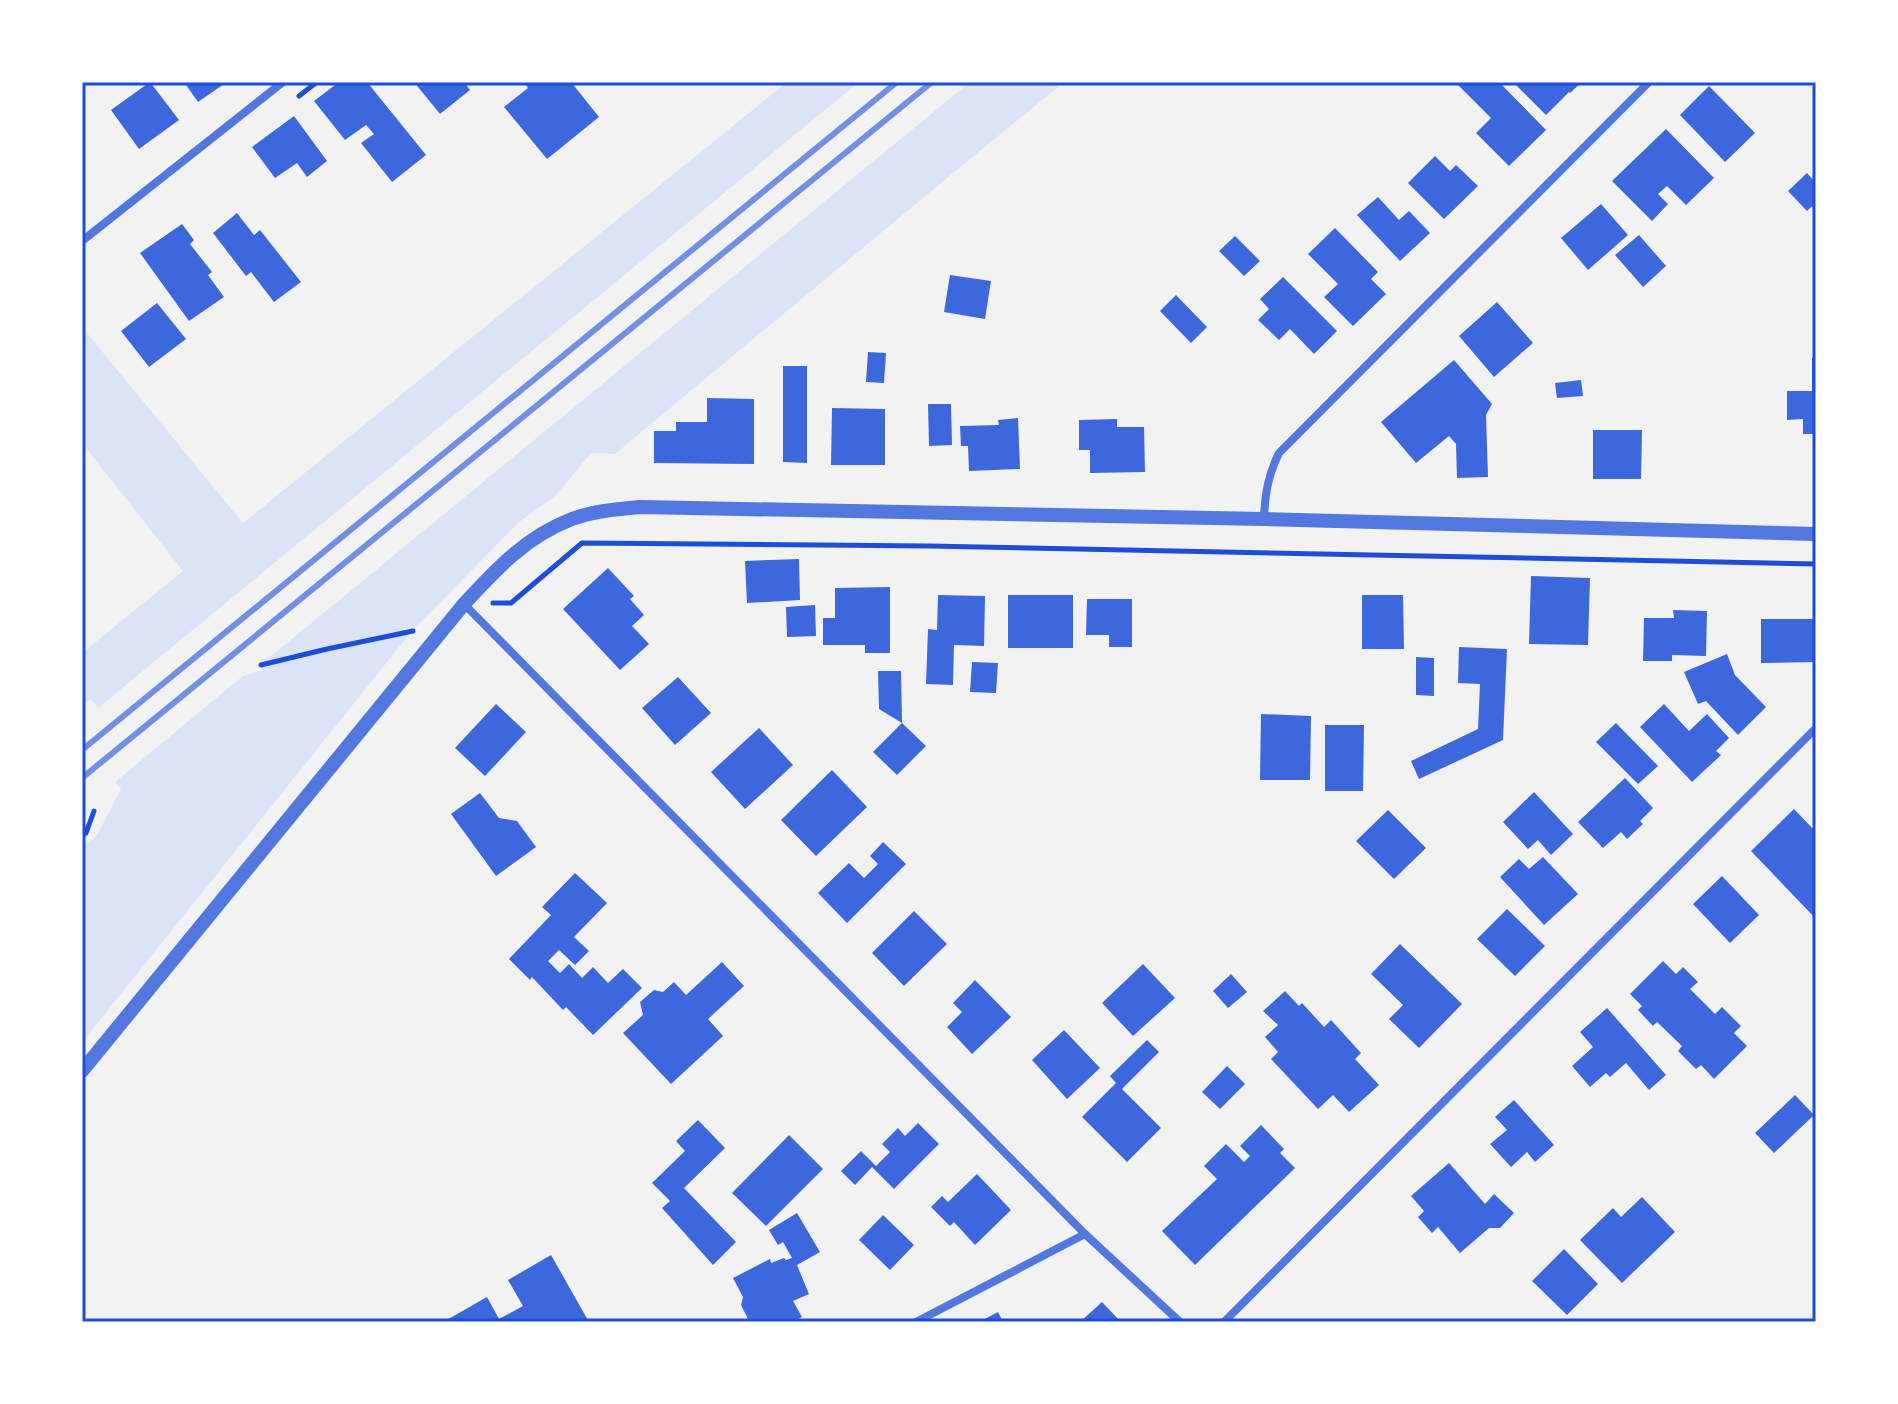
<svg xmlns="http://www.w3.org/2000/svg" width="1898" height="1404" font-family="'Roboto Condensed',sans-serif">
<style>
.green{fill:#dbe4f7}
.building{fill:#3d67dc}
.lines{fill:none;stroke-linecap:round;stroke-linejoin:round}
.path{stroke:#1d4ed8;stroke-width:5}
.minor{stroke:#5277de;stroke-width:8}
.tertiary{stroke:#5277de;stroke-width:14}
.rail{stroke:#7290e2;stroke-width:6}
.neatline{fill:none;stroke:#1d4ed8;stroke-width:3}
</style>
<rect width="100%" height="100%" fill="#f2f2f2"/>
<path class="green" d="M 787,82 L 859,82 L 98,708 L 91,699 L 82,706 L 82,653 L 183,571 L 82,443 L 82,327 L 243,523 Z
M 970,82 L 1064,82 L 918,202 L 615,454 L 591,453 L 556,495 L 518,523 L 412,631 L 83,1041 L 82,847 L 97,835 L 121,789 L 115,782 L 243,676 L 262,670 L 260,659 L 270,657 Z"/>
<path class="building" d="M 150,82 L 179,120 L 139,149 L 111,110 Z
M 184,82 L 227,82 L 198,102 Z
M 339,82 L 367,82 L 426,155 L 392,182 L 361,143 L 374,134 L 366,125 L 345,140 L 314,101 Z
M 414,82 L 464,82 L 470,90 L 440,114 Z
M 524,82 L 571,82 L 599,117 L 547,159 L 504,107 L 528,88 Z
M 1455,82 L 1499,82 L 1546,130 L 1509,166 L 1476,133 L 1491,118 Z
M 1513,82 L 1582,82 L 1570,93 L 1569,92 L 1546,115 Z
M 1709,86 L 1755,133 L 1725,162 L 1680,115 Z
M 294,116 L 327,161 L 307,177 L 297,163 L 275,178 L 252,147 Z
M 1666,129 L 1714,178 L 1686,205 L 1667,186 L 1658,194 L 1668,204 L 1652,221 L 1612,181 Z
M 1435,156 L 1450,171 L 1456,165 L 1478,186 L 1444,219 L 1408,183 Z
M 1807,173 L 1816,183 L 1816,203 L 1807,211 L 1788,191 Z
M 1378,197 L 1399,220 L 1409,211 L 1430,233 L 1400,261 L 1357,215 Z
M 1601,204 L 1628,235 L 1588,270 L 1561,238 Z
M 237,213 L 254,235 L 260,230 L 301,282 L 274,302 L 251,272 L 246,276 L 213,233 Z
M 182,224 L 194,240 L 190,244 L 212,272 L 208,275 L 224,297 L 189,321 L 140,253 Z
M 1335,228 L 1378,272 L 1371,279 L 1386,294 L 1353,326 L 1324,297 L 1338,284 L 1308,254 Z
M 1639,235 L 1666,266 L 1643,287 L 1615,255 Z
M 1235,236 L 1260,261 L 1244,276 L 1219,251 Z
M 950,275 L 991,281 L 985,319 L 944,312 Z
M 1283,277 L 1337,331 L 1314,354 L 1290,329 L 1279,340 L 1258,320 L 1269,309 L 1260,299 Z
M 1176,295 L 1207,327 L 1191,343 L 1160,311 Z
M 1497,302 L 1533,343 L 1494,377 L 1459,336 Z
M 157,303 L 186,339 L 149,367 L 121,331 Z
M 868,352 L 886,353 L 884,383 L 866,382 Z
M 1812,358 L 1816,358 L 1816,434 L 1803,434 L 1803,419 L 1787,420 L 1787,391 L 1812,391 Z
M 1454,360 L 1492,404 L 1486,415 L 1488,477 L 1457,478 L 1456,444 L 1449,436 L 1416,463 L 1381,422 Z
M 783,366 L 807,366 L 807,463 L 783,462 Z
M 1581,380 L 1583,396 L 1557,398 L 1555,383 Z
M 707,398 L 754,399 L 754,464 L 654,463 L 654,431 L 676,431 L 676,422 L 707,422 Z
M 928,404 L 951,404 L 952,445 L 929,446 Z
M 832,408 L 885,409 L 885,465 L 831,465 Z
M 1018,418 L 1020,469 L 969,471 L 968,446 L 961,446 L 960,426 L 999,425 L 998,420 Z
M 1117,419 L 1117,427 L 1144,427 L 1145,472 L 1090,473 L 1090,450 L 1079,450 L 1079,420 Z
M 1593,430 L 1642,430 L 1641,479 L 1593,479 Z
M 799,559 L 800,600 L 747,603 L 745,561 Z
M 608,568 L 634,596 L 630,599 L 644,615 L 632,626 L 649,644 L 620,670 L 563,609 Z
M 1531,576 L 1590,578 L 1588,645 L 1529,644 Z
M 890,587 L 890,653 L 865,653 L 865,645 L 823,645 L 823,618 L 835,618 L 835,588 Z
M 938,595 L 985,596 L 984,646 L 954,645 L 953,685 L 926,684 L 928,629 L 937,630 Z
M 1008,595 L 1073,595 L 1073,648 L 1008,648 Z
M 1362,595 L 1403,595 L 1404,649 L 1362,649 Z
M 1087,599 L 1132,599 L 1132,647 L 1109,647 L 1109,635 L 1086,635 Z
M 815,605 L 816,636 L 787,637 L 786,607 Z
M 1673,610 L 1707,611 L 1706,656 L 1672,655 L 1672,661 L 1643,661 L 1644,618 L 1674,618 Z
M 1761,619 L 1816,619 L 1816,662 L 1761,663 Z
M 1459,647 L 1507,649 L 1503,740 L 1419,779 L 1411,761 L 1478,729 L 1480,684 L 1458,683 Z
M 1727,654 L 1735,675 L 1766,707 L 1738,735 L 1706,701 L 1698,704 L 1684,672 Z
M 1416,657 L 1434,658 L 1434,696 L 1416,695 Z
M 972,662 L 998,663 L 996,693 L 970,692 Z
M 878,671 L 901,671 L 902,723 L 879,709 Z
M 678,677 L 711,713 L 675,745 L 642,708 Z
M 496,704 L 526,732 L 485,776 L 455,748 Z
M 1664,704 L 1689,731 L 1707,714 L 1729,738 L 1716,751 L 1721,755 L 1692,782 L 1640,727 Z
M 1261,714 L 1311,716 L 1310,780 L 1260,780 Z
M 902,723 L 926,746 L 897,775 L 873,752 Z
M 1616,723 L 1658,766 L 1638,784 L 1596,742 Z
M 1325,725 L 1364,725 L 1363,791 L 1325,791 Z
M 759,728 L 793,765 L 745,809 L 711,772 Z
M 832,770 L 867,807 L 816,856 L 781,820 Z
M 1625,778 L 1653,808 L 1640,821 L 1643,824 L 1627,839 L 1621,832 L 1603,848 L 1578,822 Z
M 1534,792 L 1573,834 L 1551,855 L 1538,840 L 1528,849 L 1503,822 Z
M 480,793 L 499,818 L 517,821 L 536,847 L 496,876 L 451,814 Z
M 1794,809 L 1816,832 L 1816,919 L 1751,851 Z
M 1388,810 L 1426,848 L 1394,879 L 1356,841 Z
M 883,842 L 906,864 L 847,923 L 818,893 L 849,863 L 864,878 L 878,864 L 870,856 Z
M 1543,857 L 1578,894 L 1544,925 L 1500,877 L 1519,859 L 1529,869 Z
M 575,873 L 607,903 L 574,937 L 589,951 L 575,965 L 559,950 L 548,961 L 560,973 L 569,964 L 582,978 L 593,967 L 608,983 L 623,969 L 642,988 L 593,1035 L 566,1007 L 563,1010 L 532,977 L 530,980 L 509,959 L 551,915 L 542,907 Z
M 1722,876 L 1759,915 L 1730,943 L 1693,904 Z
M 1507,909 L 1545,946 L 1515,976 L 1477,939 Z
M 914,911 L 947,944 L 904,986 L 872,953 Z
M 1400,944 L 1462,1004 L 1419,1048 L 1389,1019 L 1403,1005 L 1371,974 Z
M 1663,961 L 1676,974 L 1683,967 L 1698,982 L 1690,989 L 1715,1014 L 1722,1007 L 1741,1026 L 1734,1033 L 1747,1046 L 1714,1079 L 1701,1065 L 1696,1069 L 1678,1051 L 1682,1046 L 1657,1022 L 1653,1026 L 1638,1010 L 1642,1006 L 1630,994 Z
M 722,962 L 744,986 L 708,1019 L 723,1036 L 671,1084 L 623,1033 L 643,1015 L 640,1002 L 654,990 L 663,992 L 674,982 L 686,995 Z
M 1143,964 L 1175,998 L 1133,1036 L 1102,1003 Z
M 1231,974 L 1247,992 L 1228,1008 L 1213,991 Z
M 975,980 L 1011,1017 L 972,1054 L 947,1027 L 962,1012 L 953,1003 Z
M 1285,991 L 1299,1006 L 1302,1003 L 1324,1027 L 1331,1020 L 1361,1053 L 1355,1059 L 1379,1085 L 1349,1112 L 1333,1095 L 1318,1109 L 1271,1059 L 1278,1052 L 1265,1037 L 1278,1025 L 1263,1011 Z
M 1607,1008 L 1666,1075 L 1649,1090 L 1626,1063 L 1610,1077 L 1606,1073 L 1590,1087 L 1572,1066 L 1593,1047 L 1580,1032 Z
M 1064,1030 L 1100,1068 L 1067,1099 L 1032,1060 Z
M 1147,1040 L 1159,1052 L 1122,1089 L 1161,1128 L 1127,1162 L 1082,1117 L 1116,1083 L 1110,1076 Z
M 1227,1066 L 1245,1084 L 1220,1109 L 1202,1092 Z
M 1795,1095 L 1814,1115 L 1774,1153 L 1755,1133 Z
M 1514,1100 L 1554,1145 L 1535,1162 L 1527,1152 L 1511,1167 L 1490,1144 L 1507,1130 L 1495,1117 Z
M 698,1120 L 725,1148 L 684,1188 L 736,1242 L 713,1265 L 662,1208 L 670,1201 L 652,1183 L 685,1151 L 676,1141 Z
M 918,1123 L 939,1144 L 894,1189 L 872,1167 L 855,1185 L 841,1171 L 861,1151 L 876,1166 L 890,1152 L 882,1144 L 898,1128 L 905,1136 Z
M 1261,1125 L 1284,1149 L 1280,1153 L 1295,1168 L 1195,1265 L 1162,1231 L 1217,1179 L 1204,1166 L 1226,1144 L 1244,1162 L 1250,1156 L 1240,1146 Z
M 789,1135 L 823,1169 L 766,1226 L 732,1193 Z
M 1449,1163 L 1485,1204 L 1494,1194 L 1514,1213 L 1500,1228 L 1489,1228 L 1460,1253 L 1438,1227 L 1432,1233 L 1418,1217 L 1424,1211 L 1411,1196 Z
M 977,1174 L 1011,1210 L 975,1245 L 954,1222 L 950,1226 L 931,1207 L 942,1196 L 948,1202 Z
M 1642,1197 L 1675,1232 L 1622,1283 L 1580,1240 L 1613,1208 L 1621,1217 Z
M 797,1213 L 820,1252 L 797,1265 L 809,1294 L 793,1301 L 802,1317 L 792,1322 L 756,1322 L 748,1319 L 741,1305 L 743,1297 L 733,1278 L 770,1259 L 771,1263 L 784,1258 L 786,1260 L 792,1258 L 783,1242 L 778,1245 L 769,1230 Z
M 883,1215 L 914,1245 L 890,1270 L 859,1240 Z
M 1564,1249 L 1598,1284 L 1567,1315 L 1532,1281 Z
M 551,1255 L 589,1322 L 443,1322 L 487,1297 L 499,1319 L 523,1306 L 508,1280 Z
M 1102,1302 L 1121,1322 L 1080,1322 Z
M 998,1312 L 1003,1322 L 979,1322 Z"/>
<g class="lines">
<path class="path" d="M 299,96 L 317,82
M 493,603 L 511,603 L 582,543 L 929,546 L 1816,564
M 261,665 L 327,649 L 413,631
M 82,836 L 86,833 L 94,811"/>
<path class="minor" d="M 82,241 L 283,82
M 1264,519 C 1265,493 1268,476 1279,453 L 1649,82
M 464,604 L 1085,1234 L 1180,1322
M 916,1322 L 1085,1234
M 1224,1322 L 1816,728"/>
<path class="tertiary" d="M 82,1071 L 464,604 C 496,569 527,536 572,519 C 593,511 618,509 640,507 L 1264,519 L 1816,534"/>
<path class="rail" d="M 82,750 L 897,82
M 82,778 L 932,82"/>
</g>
<rect width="1898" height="1404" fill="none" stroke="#ffffff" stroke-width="168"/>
<rect x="84" y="84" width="1730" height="1236" class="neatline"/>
</svg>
